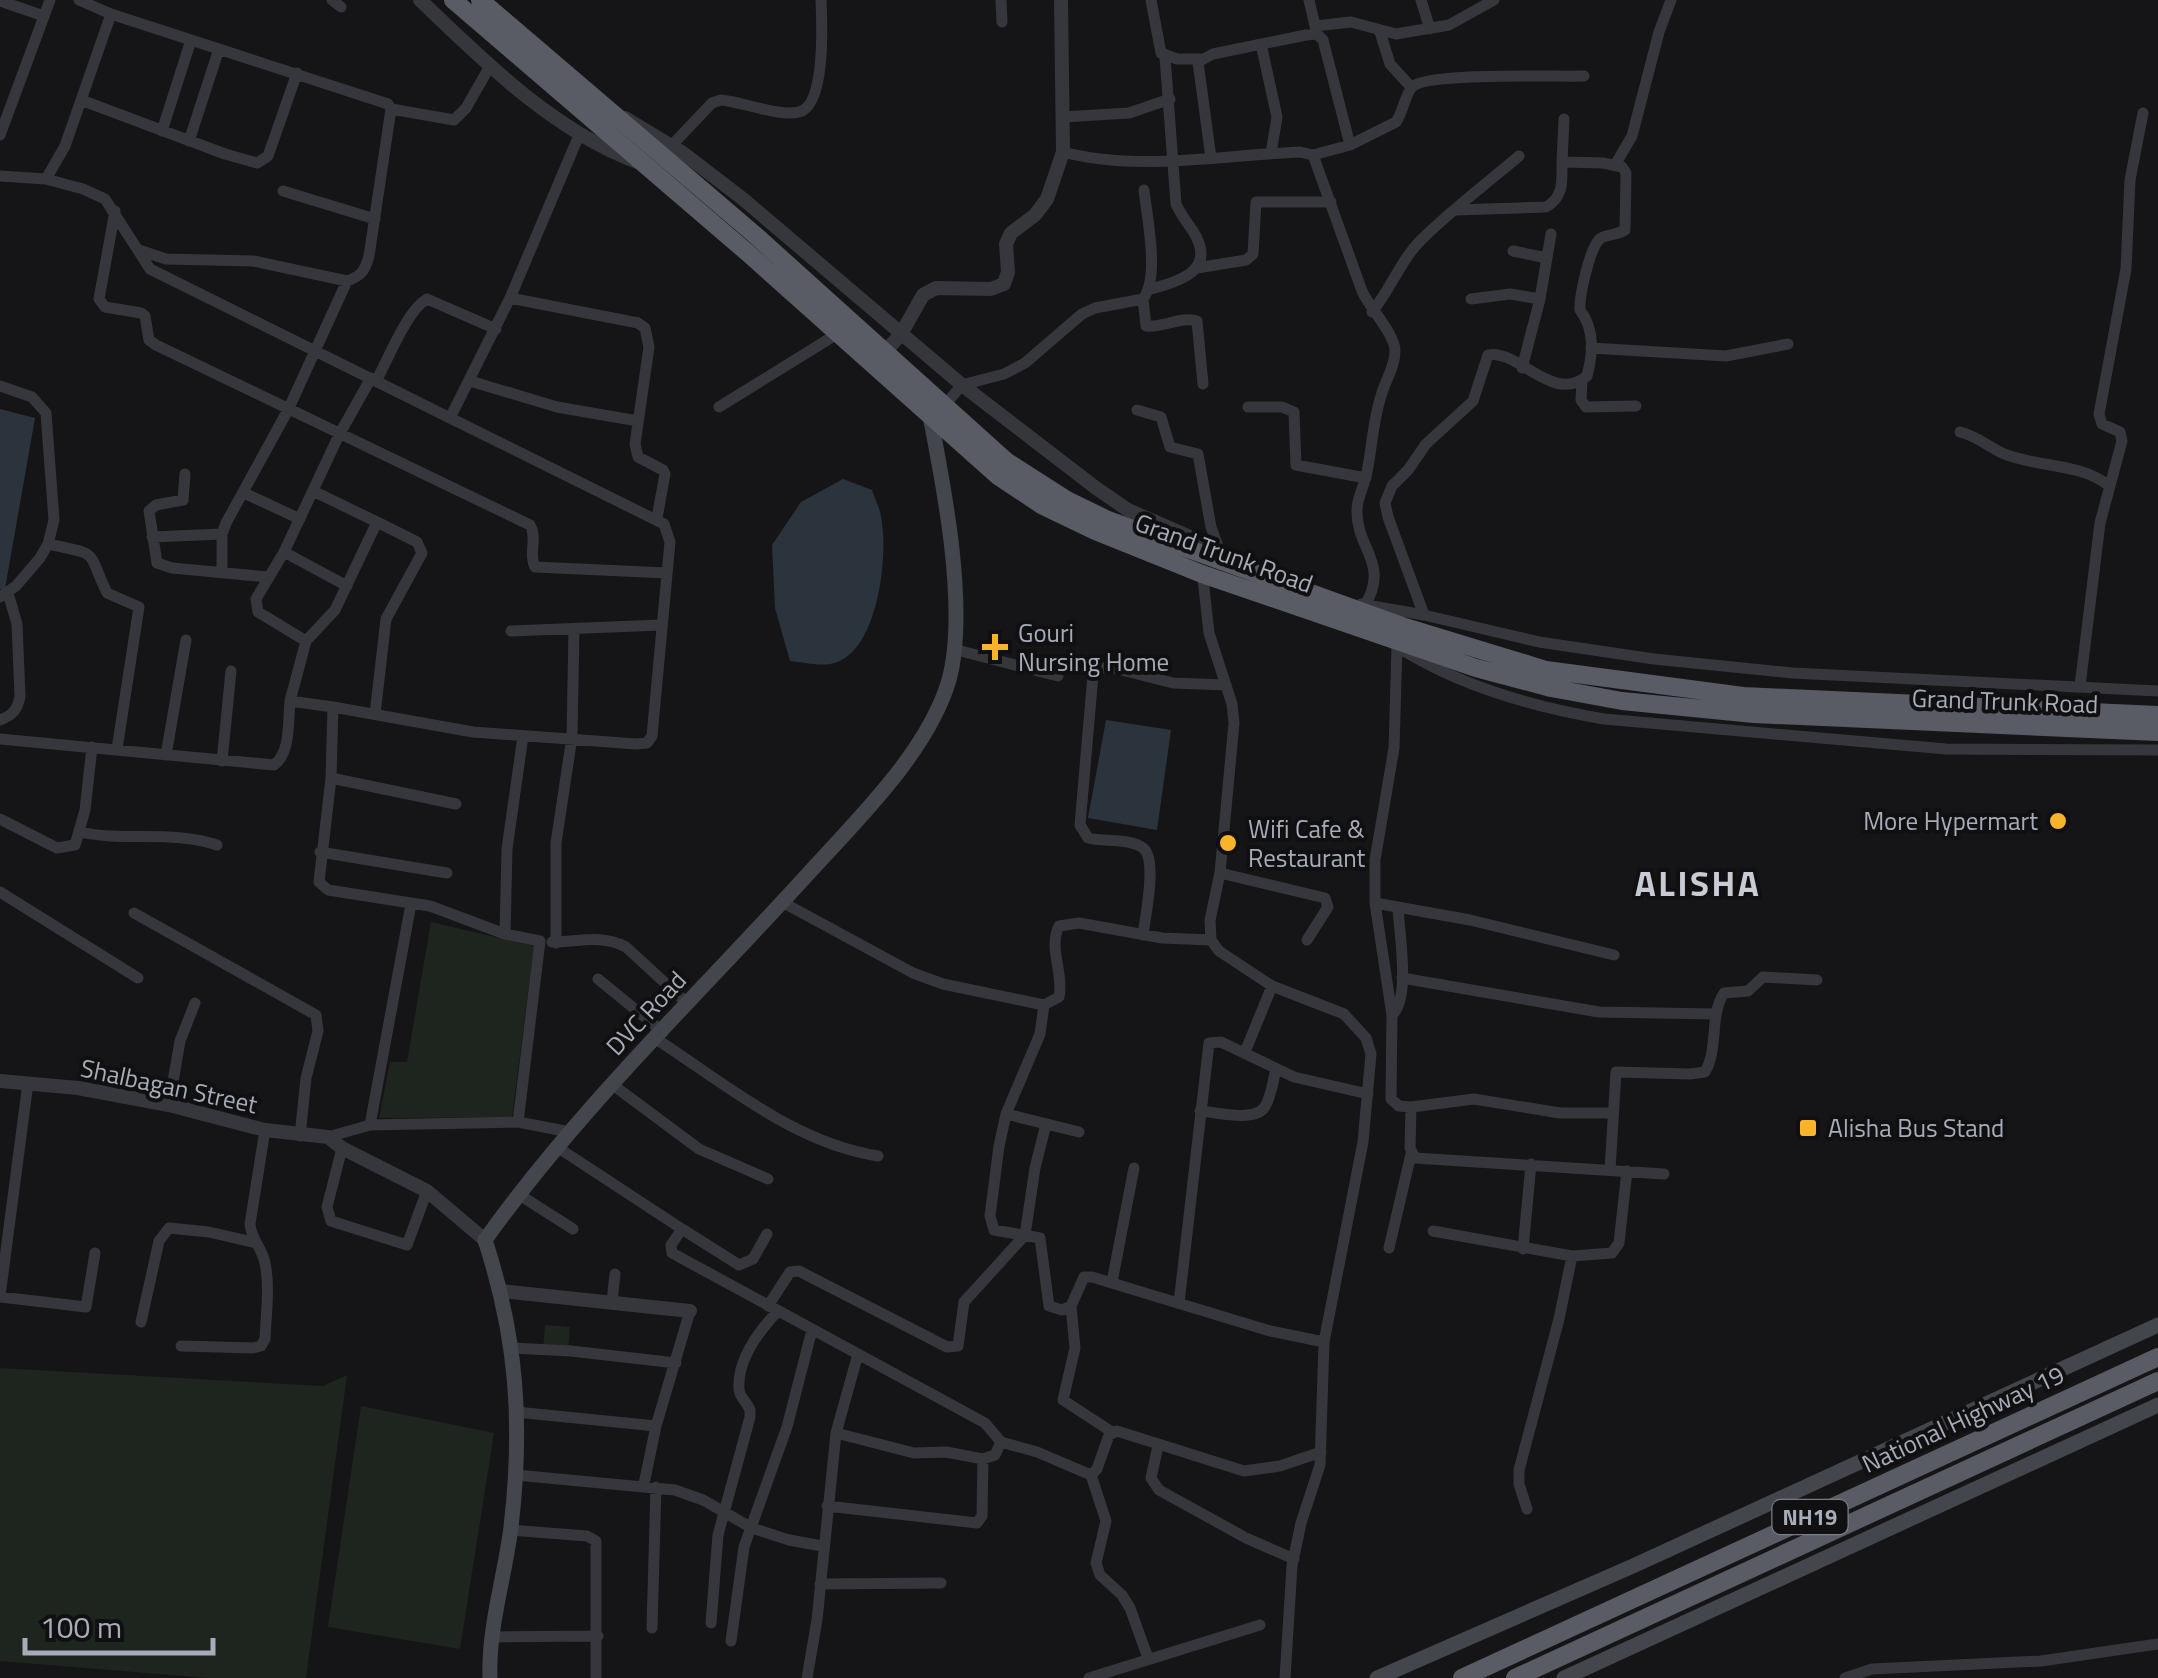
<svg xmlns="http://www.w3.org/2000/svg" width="2158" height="1678" font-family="'Titillium Web',sans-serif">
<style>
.green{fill:#1d251e}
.water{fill:#2b343c}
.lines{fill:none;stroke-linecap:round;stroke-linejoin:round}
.minor{stroke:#36373c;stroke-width:11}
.tertiary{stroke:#36373c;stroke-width:14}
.secondary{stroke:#44464d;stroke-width:15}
.trunk{stroke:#5a5c65;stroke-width:18}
.poi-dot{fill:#f9b32b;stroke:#101012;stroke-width:4}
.labels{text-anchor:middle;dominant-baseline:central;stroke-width:8;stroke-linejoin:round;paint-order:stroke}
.shield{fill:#101012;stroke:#7a7d86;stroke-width:2.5}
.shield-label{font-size:22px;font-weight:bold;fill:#a7acb8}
.street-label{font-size:25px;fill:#a7acb8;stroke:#101012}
.poi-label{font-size:25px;fill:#a7acb8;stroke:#101012;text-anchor:start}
.district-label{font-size:35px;font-weight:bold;letter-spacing:2.5px;fill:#c8cbd4;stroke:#101012}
</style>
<rect width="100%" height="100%" fill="#151517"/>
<path class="green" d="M 431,922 L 534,946 L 512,1117 L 379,1118 L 390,1062 L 407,1062 Z
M 545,1325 L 570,1327 L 568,1350 L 543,1349 Z
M 0,1368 L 323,1386 L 347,1375 L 306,1678 L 208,1678 L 0,1661 Z
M 361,1406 L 494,1433 L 460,1649 L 328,1627 Z"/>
<path class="water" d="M 0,409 L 35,418 L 5,589 L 0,589 Z
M 843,479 L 872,490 C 874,497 878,504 880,512 C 890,550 879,657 830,664 C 818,666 802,662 790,661 L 775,608 L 772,545 L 801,502 Z
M 1106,720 L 1171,730 L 1157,830 L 1088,818 Z"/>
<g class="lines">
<path class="minor" d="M 79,0 L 111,14 L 388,104 L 391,109 L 369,256 C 365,271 361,276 347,281 L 253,261 L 166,259 L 139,250
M 332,0 L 341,7
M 1001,0 L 1002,22
M 1151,0 L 1161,53 L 1177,59 L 1201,59
M 1309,0 L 1316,30
M 1421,0 L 1430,29
M 0,1 L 44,16
M 1315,26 L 1351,22 L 1396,34 L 1449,25 L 1494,0
M 1380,32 L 1390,64 L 1411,87
M 1261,44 L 1277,117 L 1271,153
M 81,100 L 225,154 L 257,163 L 268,156 L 297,73
M 391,109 L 454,120 L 466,108 L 490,66
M 1063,117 L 1129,113 L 1170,99
M 162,131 L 191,40
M 0,135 L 50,0
M 189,141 L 219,49
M 672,145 L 712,103 L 721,100 C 742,102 780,117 799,112 C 826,106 822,22 821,0
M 1063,152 C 1139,172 1222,155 1300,152 L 1313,155 L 1362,291 C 1370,309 1395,334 1395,351 C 1395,367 1385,381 1381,396 C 1373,421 1372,447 1367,472 C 1365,485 1357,497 1357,510 C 1356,549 1390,563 1365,605
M 1313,155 L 1350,145 L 1396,122 C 1403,112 1405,95 1412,87 C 1426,72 1557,77 1584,76
M 1211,158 L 1198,62 L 1213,54 L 1306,35 L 1317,34 L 1323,40 L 1350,145
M 1615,165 L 1632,136 L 1659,32 L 1671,0
M 0,176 L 46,179 L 83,189 L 105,199 L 150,269 L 450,418
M 46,179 L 65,146 L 111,14
M 283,191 L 375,219
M 1456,210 L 1546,207 C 1564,197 1562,181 1562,162
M 115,211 L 99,299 L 105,307 L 141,313 L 145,316 L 149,340 L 156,345 L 530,525 C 538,538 528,553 535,567 L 667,573
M 1513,251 L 1547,258
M 1197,268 L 1246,260 L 1253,254 L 1256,202 L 1331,202
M 1151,289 C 1179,281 1218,271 1193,231 C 1186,221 1181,215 1176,204 L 1165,57
M 510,298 L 638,323 L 645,328 L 649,347 L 635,444 L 638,457 L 663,470 L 665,474 L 657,518
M 1143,299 L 1146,326 C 1163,328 1181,316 1197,321 L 1203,384
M 1471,299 L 1510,294 L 1540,299
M 1372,312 C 1391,289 1400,261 1421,240 C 1451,210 1486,184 1519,156
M 1591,348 L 1726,356 L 1788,344
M 1522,368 L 1540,299 L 1551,234
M 376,381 C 388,360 407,310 427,299 L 496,329
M 470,381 L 557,407 L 638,421
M 1582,381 L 1581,400 L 1586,407 L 1636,406
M 0,386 L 32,397 L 46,413 L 54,520 L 48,544 L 40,558 L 16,586 L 0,597
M 944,406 L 962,385 L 1004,374 L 1025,363 L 1082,314 L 1095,308 L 1143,299 C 1160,277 1147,218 1144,190
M 719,407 L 837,334
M 1248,407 L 1282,407 L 1294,412 L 1296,465 L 1366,478
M 1137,410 L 1161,417 L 1170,447 L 1198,454 L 1211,527 L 1220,552
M 1960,432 C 1977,436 1987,446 2002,453 C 2036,468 2078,462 2108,485
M 185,474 L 183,500 L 156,505 L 149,511 L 157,563 L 172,568 L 268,577
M 244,493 L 300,519
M 152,537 L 222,534
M 48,544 C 101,555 86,549 107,593 L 139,607 L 117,749
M 284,552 L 347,586
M 1202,570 L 1209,633 L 1232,704 L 1234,723 L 1220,873 L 1210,920 L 1211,940 L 1219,951 L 1272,986 L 1344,1014 L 1366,1038 L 1371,1054 L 1363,1142 L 1324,1342 L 1320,1465 L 1301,1523 L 1292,1566 L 1285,1678
M 222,571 L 222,534 L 226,523 L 288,410 L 347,281
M 1361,604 L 1424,615 L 1539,642 L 1654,659 L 1793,673 L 2158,691
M 1424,615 L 1388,517 L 1385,503 L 1392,486 L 1408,470 L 1426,444 L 1473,401 L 1488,355 C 1517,348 1553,405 1587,376 C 1593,353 1595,330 1580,310 C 1579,297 1590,245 1601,238 C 1608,234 1617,235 1625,230 L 1626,173 L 1622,167 L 1603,163 L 1562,162 L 1564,119
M 511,631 L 661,625
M 306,641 L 335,610 L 377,522 L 313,491
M 1397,646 L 1394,748 L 1375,860 L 1375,903 L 1392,1015 L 1391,1099 L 1399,1106 L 1411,1107 L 1474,1099 L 1560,1113 L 1612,1113
M 1398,647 C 1459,686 1533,707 1604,719 L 1946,749 L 2158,750
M 953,649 L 1058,676
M 2080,686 L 2100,523 L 2122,441 L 2120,432 L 2102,424 L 2099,414 L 2126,269 L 2130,180 L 2143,113
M 290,701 L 306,641 L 258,612 L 256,599 L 284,552 L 339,435 L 371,378
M 375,714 L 386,619 L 422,553 L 417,542 L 377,522
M 0,720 C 13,715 17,710 20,697 L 17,624 L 8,593
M 0,739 L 274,765 C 291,753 288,720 290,701 L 333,707
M 166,755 L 186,640
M 222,761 L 231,671
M 331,778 L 456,804
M 0,819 L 57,848 L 75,845 L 85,810 L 92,747
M 80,832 C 125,842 172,830 217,845
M 320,852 L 447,873
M 1220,873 L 1325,898 L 1328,907 L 1307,940
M 0,892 L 138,978
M 782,902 L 913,973 L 943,984 L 1044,1005 L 1059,997 C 1064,973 1048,948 1059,926 L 1079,923 L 1162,938 L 1211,940
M 1375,903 L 1470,920 L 1614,955
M 134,913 L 316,1015 L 318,1031 L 306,1078 L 300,1136
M 505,934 L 507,849 L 523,736
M 1143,935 C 1145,917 1158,859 1143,848 C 1130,838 1104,842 1088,838 L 1080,825 L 1093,675 L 1095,670 L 1110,667 L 1173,683 L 1226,685
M 552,942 C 578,942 601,934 626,947 L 688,1004
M 556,943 L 556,843 L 572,737 L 574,629
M 1402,978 L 1599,1012 L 1716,1014
M 598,979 L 663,1032
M 1044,1005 L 1040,1034 L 1006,1114 L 999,1146 L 990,1216 L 994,1230 L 1040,1238 L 1049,1306 L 1062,1310 L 1071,1306 L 1084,1277 L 1092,1277 L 1270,1331 L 1324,1342
M 1392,1015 C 1411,998 1399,933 1398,907
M 656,1039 C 726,1084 794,1143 878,1156
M 1245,1052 L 1272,986
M 613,1085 L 699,1149 L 768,1179
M 169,1105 L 180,1041 L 195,1003
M 1411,1107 L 1410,1148 L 1415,1158 L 1664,1174
M 1200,1111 C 1216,1112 1253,1122 1264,1108 C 1271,1099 1273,1080 1276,1069
M 1006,1114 L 1079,1132
M 518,1122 L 540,941 L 505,934 L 430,906 L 328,890 L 319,882 L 331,778 L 333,707 L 473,732 L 636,744 L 647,743 L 652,736 L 670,542 L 664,524 L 450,418 L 510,298 L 580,133
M 370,1125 L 411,904
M 328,1137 L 370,1125 L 518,1122 L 570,1132
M 557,1147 L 682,1229 L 671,1245 L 672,1253 L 985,1423 L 1001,1442 L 1037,1452 L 1091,1475 L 1097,1469 L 1109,1435 L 1117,1431 L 1244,1471 L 1280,1466 L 1321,1452
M 342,1148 L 327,1207 L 331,1221 L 407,1245 L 427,1191
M 1610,1170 L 1616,1072 L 1690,1074 L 1705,1072 C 1719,1048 1709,1016 1724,993 L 1748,991 L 1763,977 L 1817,980
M 518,1194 L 573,1229
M 682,1229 L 739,1265 L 753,1259 L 767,1234
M 1433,1231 L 1572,1256 L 1612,1253 L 1619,1243 L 1627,1171
M 1389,1248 L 1411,1154
M 1523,1249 L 1531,1164
M 1112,1282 L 1134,1168
M 0,1296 L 28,1083
M 0,1297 L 86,1307 L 95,1253
M 612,1302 L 615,1274
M 1179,1303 L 1209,1043 L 1221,1042 L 1294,1077 L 1368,1094
M 768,1306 L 790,1272 L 799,1271 L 947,1347 L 958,1346 L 964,1302 L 1025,1235 L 1035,1168 L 1046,1124
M 1071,1306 L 1075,1348 L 1063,1400 L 1112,1432
M 141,1322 L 159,1241 L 169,1228 L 209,1232 L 256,1243
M 181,1346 L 253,1348 L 261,1346 L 265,1339 C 266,1314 270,1287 265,1263 C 262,1248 251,1239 250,1224 L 265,1130
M 512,1348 L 571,1351 L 676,1363
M 516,1412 L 656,1426
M 836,1433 L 914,1453 L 946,1452 L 983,1459 L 995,1455 L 1001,1442
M 1158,1446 L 1151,1478 L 1159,1490 L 1246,1538 L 1294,1559
M 516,1475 L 675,1490 L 703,1500 L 752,1528 L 789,1540 L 822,1546
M 1091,1475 L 1106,1521 L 1096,1563 L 1100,1575 L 1122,1595 L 1130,1608 L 1148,1658
M 644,1484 L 656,1426 L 690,1311
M 827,1506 L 977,1523 L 982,1516 L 983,1459
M 1527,1509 L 1519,1484 L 1519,1470 L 1559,1319 L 1572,1256
M 510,1530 L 587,1536 L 596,1541 L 596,1678
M 820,1584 L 941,1583
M 711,1623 L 718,1535 L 750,1417 L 750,1410 C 747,1402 739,1397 739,1389 C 737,1360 759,1331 778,1311
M 652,1628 L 656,1487
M 494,1637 L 598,1636
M 731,1641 L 744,1547 L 787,1427 L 812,1330
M 807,1678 L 817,1620 L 836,1433 L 858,1354
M 1089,1678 L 1260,1625
M 1845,1678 L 1872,1669 L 2041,1661 L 2158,1644"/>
<path class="tertiary" d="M 420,0 C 484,61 552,130 637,162
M 625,118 L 683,153 L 743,199 L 962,385 L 1096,488 L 1128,510 L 1206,544 L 1231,560
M 885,352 L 901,334 L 923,295 L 936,288 L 991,289 L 1004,284 L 1008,272 L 1006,244 L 1011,233 L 1035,215 L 1047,199 L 1063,152 L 1061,0
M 0,1081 L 78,1088 L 169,1105 L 265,1130 L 328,1137 L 342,1148 L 427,1191 L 485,1240
M 501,1291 L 690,1311"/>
<path class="secondary" d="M 490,1678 C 488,1628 505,1576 511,1527 C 523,1424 517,1338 485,1240 C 579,1108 698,995 807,875 C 856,821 928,752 949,680 C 968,610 944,487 930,416
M 1377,1678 L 1633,1566 L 2158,1325
M 1564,1678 L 2158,1405"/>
<path class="trunk" d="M 453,0 L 749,254 L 998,476 L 1043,506 L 1095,531 L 1202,574 L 1476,668 L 1551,688 L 1622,701 L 1754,714 L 2158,732
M 480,0 L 754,234 L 1006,461 L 1067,500 L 1108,520 L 1402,626 L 1546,670 L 1743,696 L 2158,715
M 1462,1678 L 2158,1357
M 1515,1678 L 2158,1381"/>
</g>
<g class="poi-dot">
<path d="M990 632h10v10h10v10h-10v10h-10v-10h-10v-10h10z"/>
<circle cx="2058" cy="821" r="10"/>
<circle cx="1228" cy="843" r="10"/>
<rect x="1798" y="1118" width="20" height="20" rx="5"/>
</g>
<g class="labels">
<rect class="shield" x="1772.5" y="1500" width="75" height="34" rx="8"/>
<g class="shield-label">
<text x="1810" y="1517">NH19</text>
</g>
<g class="street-label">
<text transform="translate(1224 553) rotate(20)">Grand Trunk Road</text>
<text transform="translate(2005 701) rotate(2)">Grand Trunk Road</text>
<text transform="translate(646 1013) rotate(-47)">DVC Road</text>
<text transform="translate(169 1086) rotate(12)">Shalbagan Street</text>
<text transform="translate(1963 1419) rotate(-25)">National Highway 19</text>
</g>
<g class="poi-label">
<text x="1018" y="633">Gouri<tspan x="1018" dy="29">Nursing Home</tspan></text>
<text x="2038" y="821" text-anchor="end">More Hypermart</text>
<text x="1248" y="829">Wifi Cafe &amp;<tspan x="1248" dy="29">Restaurant</tspan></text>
<text x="1828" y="1128">Alisha Bus Stand</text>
</g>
<g class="district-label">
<text x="1698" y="883">ALISHA</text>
</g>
</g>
<path d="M25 1638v15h188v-15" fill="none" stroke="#a7acb8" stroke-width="5"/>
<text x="40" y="1638" font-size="30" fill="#a7acb8" stroke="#101012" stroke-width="8" paint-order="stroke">100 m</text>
</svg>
